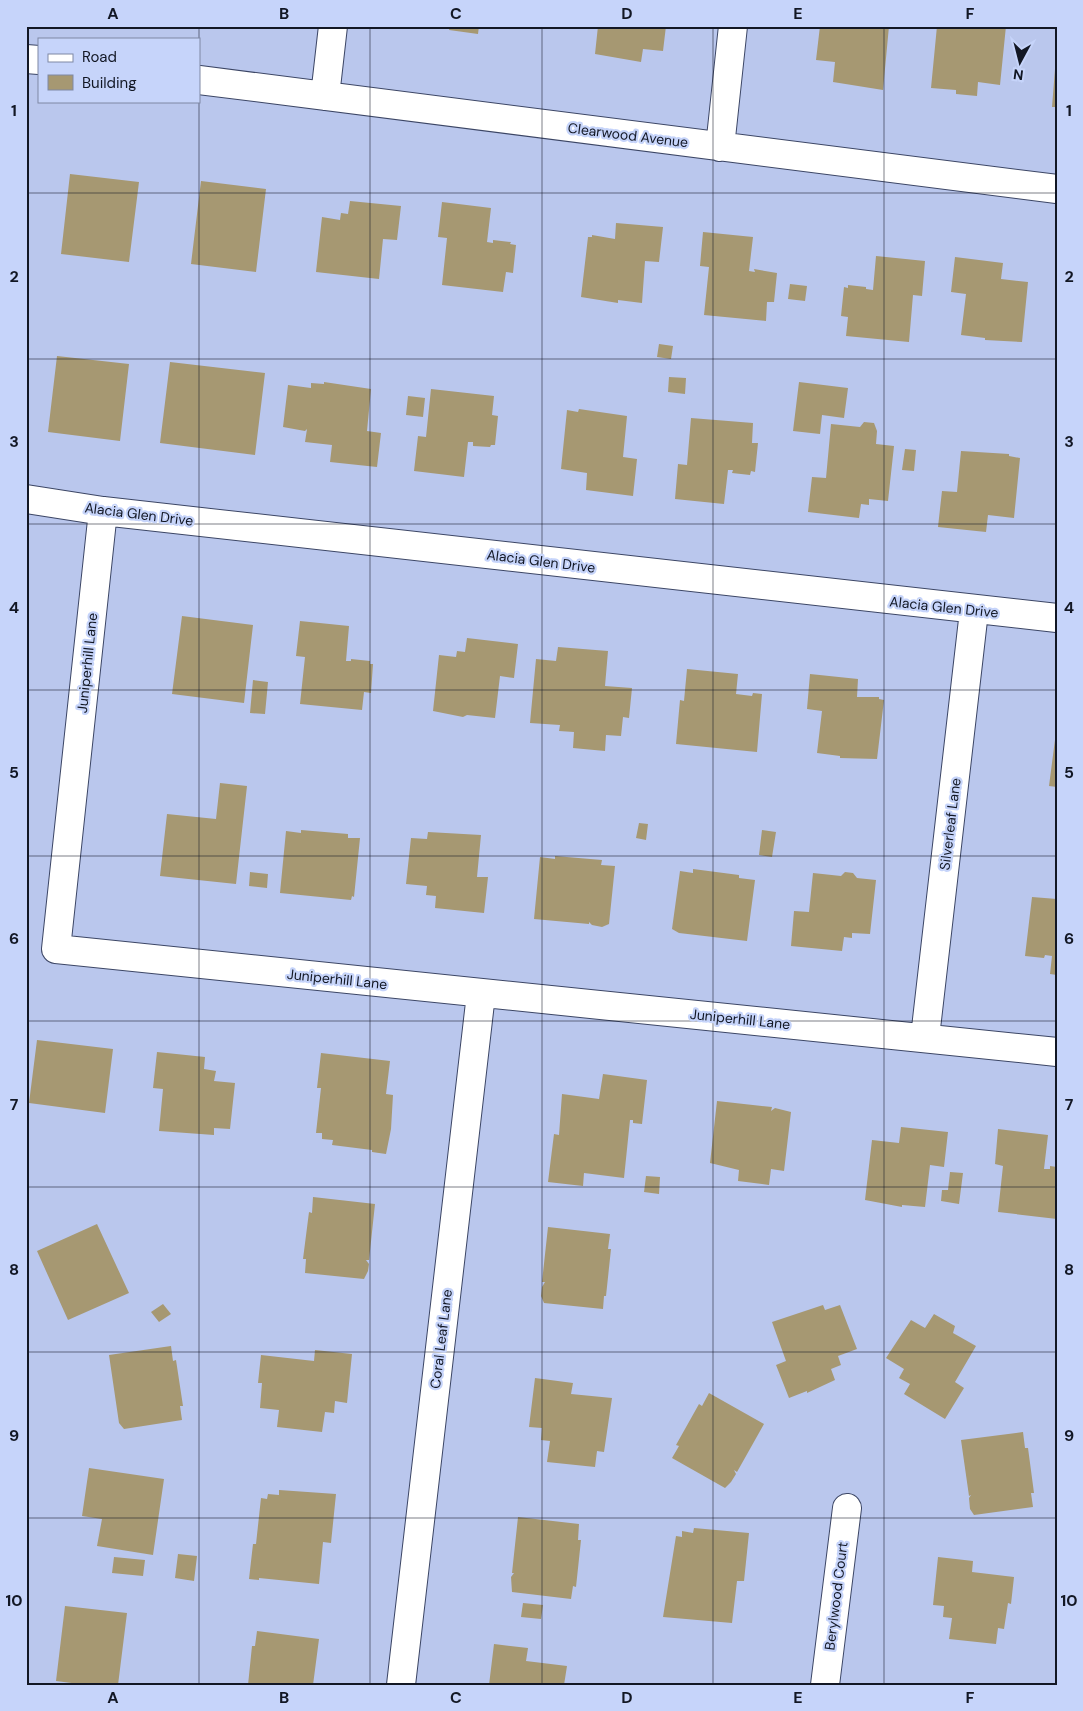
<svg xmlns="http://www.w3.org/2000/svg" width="1083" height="1711" font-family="'DM Sans',sans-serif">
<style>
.building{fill:#a69872}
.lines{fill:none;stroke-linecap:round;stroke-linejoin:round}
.minor-casing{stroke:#3c4665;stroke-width:30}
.minor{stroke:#fff;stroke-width:28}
.grid{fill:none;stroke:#121724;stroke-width:1;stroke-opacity:0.55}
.labels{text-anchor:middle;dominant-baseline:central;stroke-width:4.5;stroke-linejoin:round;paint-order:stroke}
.street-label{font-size:14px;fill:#121724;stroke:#c6d4fa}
.neatline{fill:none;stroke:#121724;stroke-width:2}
.grid-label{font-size:16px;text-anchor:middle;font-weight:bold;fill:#121724}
</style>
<rect width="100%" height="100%" fill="#bac7ed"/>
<path class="building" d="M 450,26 L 479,26 L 478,34 L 449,30 Z
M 598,26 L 666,26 L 663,51 L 643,49 L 641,62 L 595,54 Z
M 820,26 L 889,26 L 883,90 L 833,82 L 835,62 L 816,60 Z
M 937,26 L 1006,26 L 1000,85 L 978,82 L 977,96 L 956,94 L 956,90 L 931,88 Z
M 1055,69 L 1057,69 L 1057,107 L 1052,107 Z
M 70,174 L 139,182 L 129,262 L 61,254 Z
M 201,181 L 266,189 L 256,272 L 191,264 Z
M 350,201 L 401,206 L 397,240 L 383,239 L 379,279 L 316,272 L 322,217 L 340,220 L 341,213 L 348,214 Z
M 442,202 L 491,208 L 487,242 L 493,243 L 493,240 L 511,242 L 510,244 L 516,245 L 513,273 L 506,272 L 503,292 L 442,285 L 447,238 L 438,237 Z
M 616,223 L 663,227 L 659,262 L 645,261 L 642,303 L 618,300 L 618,303 L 581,297 L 588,237 L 592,237 L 592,235 L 615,239 Z
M 703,232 L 753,237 L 749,271 L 755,272 L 754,269 L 777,273 L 774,302 L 767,302 L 766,321 L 704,315 L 709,267 L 700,266 Z
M 876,256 L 925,261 L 922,296 L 913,295 L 909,342 L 846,336 L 848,317 L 841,316 L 844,287 L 848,288 L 848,285 L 866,287 L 866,289 L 873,290 Z
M 955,257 L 1003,263 L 1001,279 L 1028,282 L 1022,342 L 985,340 L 985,338 L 961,335 L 966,294 L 951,292 Z
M 790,284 L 807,286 L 805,301 L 788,299 Z
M 659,344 L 673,346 L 671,359 L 657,357 Z
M 57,356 L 129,364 L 120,441 L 48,432 Z
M 170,362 L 265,373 L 255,455 L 160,443 Z
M 669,377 L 686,378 L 685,394 L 668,392 Z
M 324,382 L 371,389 L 367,431 L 381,433 L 377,467 L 330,462 L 332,445 L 305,442 L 307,429 L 305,431 L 283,427 L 288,385 L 311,388 L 311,383 L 324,384 Z
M 799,382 L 848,388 L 844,418 L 822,415 L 820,434 L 793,431 Z
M 431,389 L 494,396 L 492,415 L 498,416 L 495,445 L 491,445 L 490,447 L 473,446 L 473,442 L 468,442 L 464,477 L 414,471 L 418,436 L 426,437 Z
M 408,396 L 425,398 L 423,417 L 406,415 Z
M 579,409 L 627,416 L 623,457 L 637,459 L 633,496 L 586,490 L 587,473 L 561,469 L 567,410 L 578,412 Z
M 691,418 L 753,423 L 752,443 L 758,443 L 755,472 L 751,471 L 750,475 L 732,473 L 733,470 L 728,470 L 724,504 L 675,499 L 678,464 L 687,465 Z
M 864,422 L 874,423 L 877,431 L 876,444 L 894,446 L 888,501 L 869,499 L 869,505 L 861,504 L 859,518 L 808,512 L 812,477 L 826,478 L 831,424 L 860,427 Z
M 905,449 L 916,450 L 914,471 L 902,470 Z
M 961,451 L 1009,454 L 1009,456 L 1020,458 L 1014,518 L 988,515 L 986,532 L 938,527 L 942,491 L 957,492 Z
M 182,616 L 253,625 L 244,703 L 172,694 Z
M 300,621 L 349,626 L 346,661 L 351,661 L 351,659 L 370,661 L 370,664 L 373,664 L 371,693 L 364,692 L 362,710 L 300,704 L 305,657 L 296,656 Z
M 467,638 L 518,644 L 514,678 L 500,676 L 495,718 L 467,715 L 463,717 L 433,711 L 439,655 L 456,657 L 457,651 L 465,652 Z
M 558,647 L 608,651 L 605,686 L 632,688 L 629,718 L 623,717 L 621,736 L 606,735 L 605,751 L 573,748 L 574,732 L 559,731 L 560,725 L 530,723 L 536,659 L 556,661 Z
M 687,669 L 738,674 L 736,694 L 752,696 L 753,693 L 762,694 L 757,752 L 676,744 L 680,700 L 684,701 Z
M 810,674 L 858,679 L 857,697 L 879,697 L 879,699 L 884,700 L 877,759 L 840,758 L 840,756 L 817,753 L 822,711 L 807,709 Z
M 253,680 L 268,682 L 265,714 L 250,713 Z
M 1056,732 L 1057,732 L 1057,787 L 1049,786 Z
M 220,783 L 247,786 L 236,884 L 160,876 L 167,814 L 216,819 Z
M 639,823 L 648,824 L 646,840 L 636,838 Z
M 301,830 L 348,834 L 348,838 L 360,838 L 354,897 L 352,896 L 351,900 L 280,893 L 286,831 L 301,833 Z
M 762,830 L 776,832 L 772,857 L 759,855 Z
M 428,832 L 481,835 L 477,877 L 488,877 L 484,913 L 435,908 L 436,896 L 426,895 L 427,886 L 406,884 L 411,838 L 427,839 Z
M 555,856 L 602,860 L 601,865 L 615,866 L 609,924 L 602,927 L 592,925 L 589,922 L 589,924 L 534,919 L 540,857 L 555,859 Z
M 693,869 L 739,875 L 739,878 L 755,880 L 747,941 L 679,933 L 672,929 L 680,871 L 693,873 Z
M 250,872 L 268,874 L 267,888 L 249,886 Z
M 845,872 L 853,873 L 857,878 L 876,880 L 870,934 L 852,933 L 852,938 L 844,937 L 842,951 L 791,946 L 794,911 L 809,912 L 813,873 L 841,876 Z
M 1032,897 L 1057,899 L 1057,975 L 1050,974 L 1052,956 L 1045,955 L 1044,958 L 1025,956 Z
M 37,1040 L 113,1049 L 105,1113 L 29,1103 Z
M 157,1052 L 205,1057 L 204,1069 L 216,1071 L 214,1081 L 235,1083 L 230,1129 L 214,1128 L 214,1135 L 159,1131 L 163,1089 L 153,1088 Z
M 321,1053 L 390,1061 L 386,1094 L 393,1095 L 391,1129 L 386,1154 L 372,1152 L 372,1150 L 332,1145 L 333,1140 L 322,1139 L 322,1133 L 316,1133 L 321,1088 L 317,1088 Z
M 603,1074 L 647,1080 L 642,1124 L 633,1123 L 633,1120 L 630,1120 L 624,1178 L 584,1173 L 583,1186 L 548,1182 L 554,1134 L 559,1135 L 562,1094 L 599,1099 Z
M 717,1101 L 772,1107 L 771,1111 L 775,1108 L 791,1112 L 784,1171 L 771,1169 L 769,1185 L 738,1181 L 739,1170 L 710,1163 Z
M 901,1127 L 948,1132 L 944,1167 L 930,1165 L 925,1207 L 902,1205 L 902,1207 L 865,1200 L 872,1140 L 899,1143 Z
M 998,1129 L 1048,1135 L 1044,1169 L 1050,1169 L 1050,1166 L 1057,1167 L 1057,1219 L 998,1212 L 1003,1166 L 995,1164 Z
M 950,1172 L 963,1173 L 959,1204 L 941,1201 L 942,1190 L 948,1190 Z
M 646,1176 L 660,1177 L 659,1194 L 644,1192 Z
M 313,1197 L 375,1204 L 369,1260 L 366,1260 L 369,1264 L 368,1271 L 364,1279 L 305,1273 L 306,1259 L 303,1259 L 309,1212 L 312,1213 Z
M 97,1224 L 129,1293 L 68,1320 L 37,1251 Z
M 548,1227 L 610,1234 L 608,1249 L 611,1249 L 606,1296 L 604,1296 L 603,1309 L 544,1303 L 541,1296 L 542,1287 L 545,1282 L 542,1282 Z
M 163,1304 L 171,1314 L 159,1322 L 151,1312 Z
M 823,1305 L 825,1310 L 840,1305 L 857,1349 L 838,1356 L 841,1365 L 831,1369 L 835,1380 L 807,1393 L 807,1391 L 789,1398 L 776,1365 L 786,1361 L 772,1322 Z
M 934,1314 L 955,1326 L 953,1333 L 976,1346 L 955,1382 L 964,1388 L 945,1419 L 904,1394 L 910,1384 L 899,1378 L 904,1369 L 886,1358 L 911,1320 L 925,1328 Z
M 171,1346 L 173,1361 L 176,1360 L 183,1406 L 180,1406 L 182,1420 L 124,1429 L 119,1423 L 109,1355 Z
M 315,1350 L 352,1354 L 347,1403 L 335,1401 L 334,1413 L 325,1412 L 322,1432 L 277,1427 L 279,1410 L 260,1408 L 262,1383 L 258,1383 L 261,1355 L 314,1361 Z
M 535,1378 L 573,1383 L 571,1394 L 612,1398 L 604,1452 L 597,1451 L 595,1467 L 547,1462 L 550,1441 L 541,1440 L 542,1428 L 529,1427 Z
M 709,1393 L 764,1424 L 737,1472 L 734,1470 L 736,1474 L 731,1482 L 725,1488 L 672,1458 L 679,1446 L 676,1445 L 699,1404 L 702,1406 Z
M 1023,1432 L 1025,1448 L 1028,1448 L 1034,1493 L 1031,1493 L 1033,1507 L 974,1515 L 970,1509 L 969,1498 L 971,1495 L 969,1496 L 961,1440 Z
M 89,1468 L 164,1479 L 153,1555 L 97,1546 L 102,1519 L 82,1516 Z
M 279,1490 L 336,1494 L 331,1543 L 323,1542 L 319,1584 L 259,1578 L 259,1580 L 249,1579 L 253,1544 L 256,1544 L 261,1498 L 267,1499 L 268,1494 L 279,1495 Z
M 518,1517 L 579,1524 L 578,1540 L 581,1540 L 576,1587 L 573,1586 L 571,1599 L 512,1592 L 511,1577 L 514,1573 L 512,1573 Z
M 694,1528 L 749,1533 L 744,1581 L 737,1581 L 732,1623 L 663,1617 L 676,1536 L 682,1537 L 682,1531 L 693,1533 Z
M 178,1554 L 197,1556 L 194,1581 L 175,1578 Z
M 114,1557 L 145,1560 L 143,1576 L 112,1573 Z
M 938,1557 L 973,1561 L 972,1572 L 1014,1577 L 1011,1604 L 1008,1603 L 1004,1629 L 998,1628 L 996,1644 L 949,1639 L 952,1618 L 943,1617 L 944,1606 L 933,1605 Z
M 523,1603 L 543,1605 L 541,1619 L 521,1617 Z
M 65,1606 L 127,1613 L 118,1685 L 87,1685 L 56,1681 Z
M 257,1631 L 319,1639 L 313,1685 L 248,1685 L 252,1646 L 255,1646 Z
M 494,1644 L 528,1648 L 526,1661 L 567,1666 L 564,1685 L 489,1685 Z"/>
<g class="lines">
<defs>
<path id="minor" d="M 26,59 L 39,60
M 199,80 L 1057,189
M 325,96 L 333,26
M 720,147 L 733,26
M 26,499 L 103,511 L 1057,618
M 103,511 L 56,949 L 1057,1052
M 925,1037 L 974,611
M 401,1685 L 481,994
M 825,1685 L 847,1508"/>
</defs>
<use href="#minor" class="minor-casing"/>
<use href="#minor" class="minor"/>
</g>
<path class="grid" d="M 199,26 L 199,1685M 370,26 L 370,1685M 542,26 L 542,1685M 713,26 L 713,1685M 884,26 L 884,1685M 26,193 L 1057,193M 26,359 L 1057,359M 26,524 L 1057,524M 26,690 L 1057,690M 26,856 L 1057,856M 26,1021 L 1057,1021M 26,1187 L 1057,1187M 26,1352 L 1057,1352M 26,1518 L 1057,1518"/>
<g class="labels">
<g class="street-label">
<text transform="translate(628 135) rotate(7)">Clearwood Avenue</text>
<text transform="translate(139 514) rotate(7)">Alacia Glen Drive</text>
<text transform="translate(541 561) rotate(7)">Alacia Glen Drive</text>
<text transform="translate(944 607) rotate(6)">Alacia Glen Drive</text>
<text transform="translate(87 663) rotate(-84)">Juniperhill Lane</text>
<text transform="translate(950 824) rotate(-83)">Silverleaf Lane</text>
<text transform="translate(337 979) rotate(6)">Juniperhill Lane</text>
<text transform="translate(740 1019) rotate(6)">Juniperhill Lane</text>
<text transform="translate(441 1339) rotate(-83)">Coral Leaf Lane</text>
<text transform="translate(836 1596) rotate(-83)">Berylwood Court</text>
</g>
</g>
<rect width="1083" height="1711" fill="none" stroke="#c6d4fa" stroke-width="55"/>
<rect x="38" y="38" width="162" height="65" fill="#c6d4fa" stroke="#7e88a4"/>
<rect x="48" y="54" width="25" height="8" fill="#ffffff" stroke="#7e88a4"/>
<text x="82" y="62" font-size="15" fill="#121724">Road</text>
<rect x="48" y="75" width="25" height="15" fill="#a69872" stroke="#7e88a4"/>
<text x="82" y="88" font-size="15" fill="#121724">Building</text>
<g transform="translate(1020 62) rotate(187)" stroke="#c6d4fa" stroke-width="4" paint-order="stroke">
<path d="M0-4L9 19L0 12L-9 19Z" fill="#121724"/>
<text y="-8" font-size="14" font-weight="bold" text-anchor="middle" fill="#121724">N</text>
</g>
<rect x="28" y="28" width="1028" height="1656" class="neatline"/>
<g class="grid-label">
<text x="113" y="19">A</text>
<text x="284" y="19">B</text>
<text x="456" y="19">C</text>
<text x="627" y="19">D</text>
<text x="798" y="19">E</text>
<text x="970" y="19">F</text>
<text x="14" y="116">1</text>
<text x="1069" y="116">1</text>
<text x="14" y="282">2</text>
<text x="1069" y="282">2</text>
<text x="14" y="447">3</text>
<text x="1069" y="447">3</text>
<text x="14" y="613">4</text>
<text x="1069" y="613">4</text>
<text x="14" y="778">5</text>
<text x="1069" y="778">5</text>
<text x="14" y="944">6</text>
<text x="1069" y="944">6</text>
<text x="14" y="1110">7</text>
<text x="1069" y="1110">7</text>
<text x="14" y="1275">8</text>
<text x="1069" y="1275">8</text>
<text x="14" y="1441">9</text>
<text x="1069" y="1441">9</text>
<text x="14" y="1606">10</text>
<text x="1069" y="1606">10</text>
<text x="113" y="1703">A</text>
<text x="284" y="1703">B</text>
<text x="456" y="1703">C</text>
<text x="627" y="1703">D</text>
<text x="798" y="1703">E</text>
<text x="970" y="1703">F</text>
</g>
</svg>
